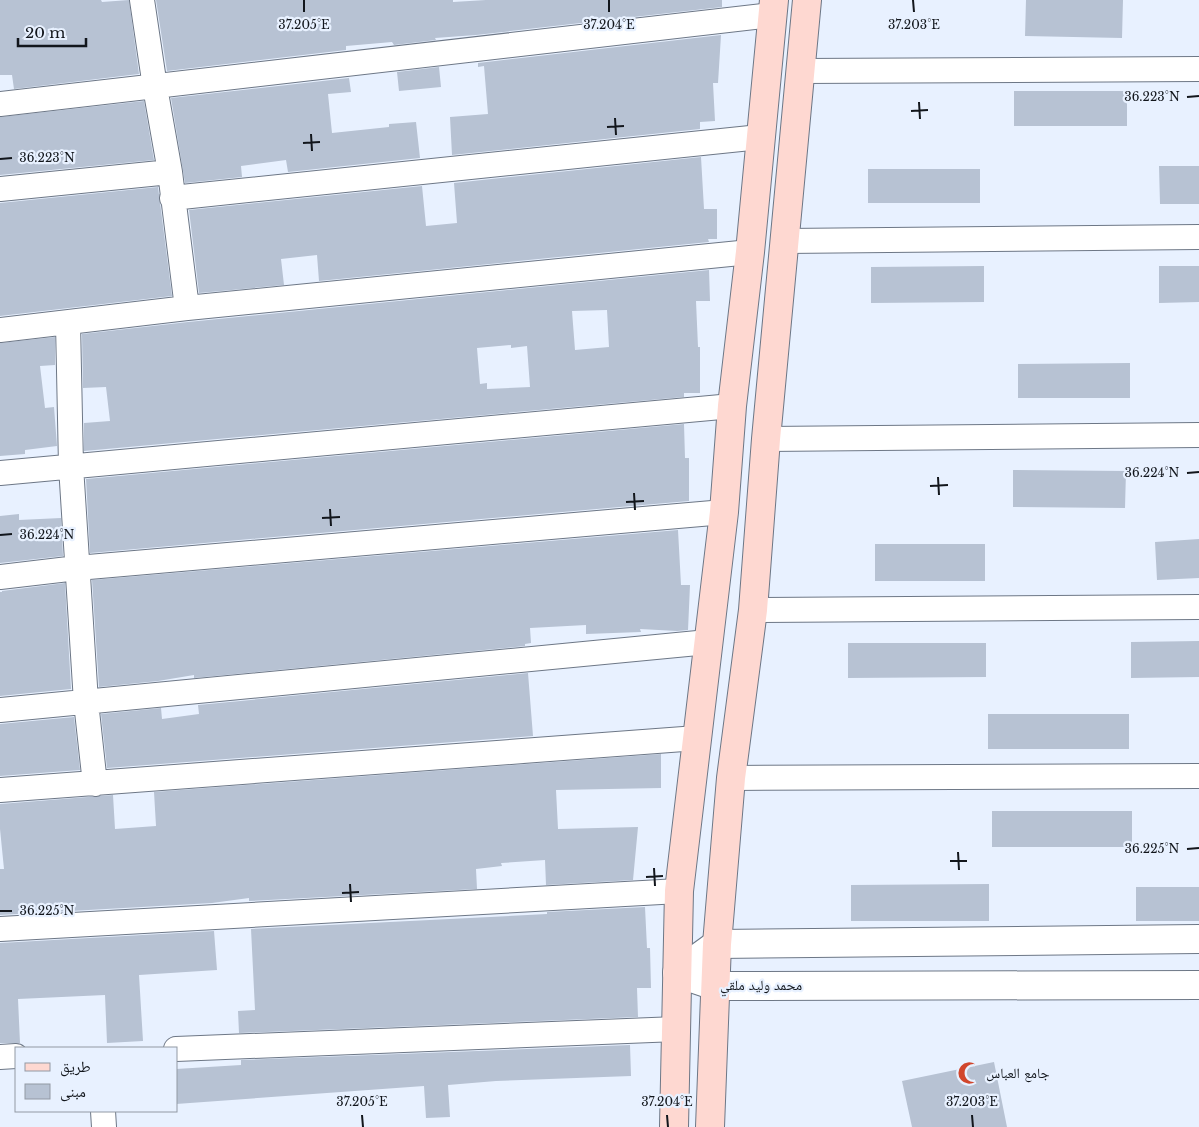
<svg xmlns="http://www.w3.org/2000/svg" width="1199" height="1127" font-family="'Libre Baskerville','Noto Naskh Arabic',serif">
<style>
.building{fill:#b7c2d3;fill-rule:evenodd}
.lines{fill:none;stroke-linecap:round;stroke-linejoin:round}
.minor-casing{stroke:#6d7786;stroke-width:26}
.tertiary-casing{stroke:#6d7786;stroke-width:30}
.secondary-casing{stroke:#6d7786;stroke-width:30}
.minor{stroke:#fff;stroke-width:24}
.tertiary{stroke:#fff;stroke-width:28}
.secondary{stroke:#fed8d1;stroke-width:28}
.ticks{fill:none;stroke:#12161c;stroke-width:2}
.labels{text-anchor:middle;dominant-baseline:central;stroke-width:4.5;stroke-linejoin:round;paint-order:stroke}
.street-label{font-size:14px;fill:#12161c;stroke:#e8f1ff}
.poi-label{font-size:14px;fill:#12161c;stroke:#e8f1ff;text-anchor:start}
.ticks-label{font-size:12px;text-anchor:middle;fill:#12161c;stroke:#e8f1ff;stroke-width:4.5;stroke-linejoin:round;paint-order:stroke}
</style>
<rect width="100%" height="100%" fill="#e8f1ff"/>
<path class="building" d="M 0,0 L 101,0 L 102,2 L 129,0 L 139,74 L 14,89 L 12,75 L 0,75 Z
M 156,0 L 453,0 L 453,2 L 486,0 L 722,0 L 722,7 L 476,35 L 435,38 L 436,40 L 394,45 L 392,42 L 346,46 L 346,50 L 167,71 Z
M 1026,0 L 1123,0 L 1122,38 L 1025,36 Z
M 721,35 L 718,83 L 713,83 L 715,121 L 700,122 L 700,129 L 452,155 L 450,117 L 488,114 L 484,66 L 478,67 L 478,63 Z
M 439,67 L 441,87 L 399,91 L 397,72 Z
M 349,78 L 351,92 L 328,94 L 332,133 L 389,127 L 389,124 L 416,122 L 420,158 L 288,172 L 286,160 L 241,166 L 242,177 L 185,183 L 171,98 Z
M 1014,91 L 1127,91 L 1127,126 L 1014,126 Z
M 144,101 L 154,160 L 0,175 L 0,117 Z
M 701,157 L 704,209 L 717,209 L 717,239 L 708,239 L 709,242 L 319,281 L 317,255 L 281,259 L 284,285 L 199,293 L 189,210 L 422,186 L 426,226 L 457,223 L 454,183 Z
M 1159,166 L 1199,166 L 1199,204 L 1160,204 Z
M 868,169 L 980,169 L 980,203 L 868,203 Z
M 158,187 L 172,296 L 0,316 L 0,203 Z
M 984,266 L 984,302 L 871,303 L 871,267 Z
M 1159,266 L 1199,266 L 1199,302 L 1159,303 Z
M 709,270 L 710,301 L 696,301 L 698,347 L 700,347 L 700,393 L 684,393 L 684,397 L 84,451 L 84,423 L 110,421 L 106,387 L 83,388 L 82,334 L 188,322 ZM 607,310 L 609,347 L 575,350 L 572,311 ZM 511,345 L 511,348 L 527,346 L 530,387 L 487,389 L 487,383 L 480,384 L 477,348 Z
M 55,337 L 55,365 L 40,366 L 45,408 L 54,407 L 57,446 L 25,450 L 25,454 L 0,456 L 0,343 Z
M 1130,363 L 1130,398 L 1018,398 L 1018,364 Z
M 684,424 L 685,458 L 689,458 L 689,501 L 90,553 L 86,479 Z
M 1013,470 L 1126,471 L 1125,508 L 1013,507 Z
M 19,514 L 19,520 L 61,518 L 63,556 L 0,563 L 0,516 Z
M 678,530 L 681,585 L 690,585 L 688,630 L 677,631 L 640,629 L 641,632 L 586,634 L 586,625 L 530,628 L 531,643 L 525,644 L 525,646 L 194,678 L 194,675 L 158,681 L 99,687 L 92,580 Z
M 1199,539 L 1199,578 L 1157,580 L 1155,542 Z
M 875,544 L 985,544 L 985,581 L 875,581 Z
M 65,583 L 71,689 L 0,696 L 0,592 L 2,592 L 2,591 Z
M 1199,641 L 1199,677 L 1131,678 L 1131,642 Z
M 848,643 L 986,643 L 986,677 L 848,678 Z
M 528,673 L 533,736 L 107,768 L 101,714 L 161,708 L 162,719 L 199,714 L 198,705 Z
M 988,714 L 1129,714 L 1129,749 L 988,749 Z
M 74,717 L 80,770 L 0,776 L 0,724 Z
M 661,754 L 661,788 L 556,790 L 558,829 L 638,827 L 633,880 L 546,885 L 545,860 L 501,863 L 502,866 L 476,869 L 477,889 L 249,901 L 249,898 L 212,903 L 0,915 L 0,869 L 4,869 L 0,829 L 0,804 L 113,795 L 115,829 L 156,826 L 154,792 Z
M 992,811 L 1132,811 L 1132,847 L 992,847 Z
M 989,884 L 989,921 L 851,921 L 851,885 Z
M 1136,887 L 1199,887 L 1199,921 L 1136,921 Z
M 645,907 L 647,948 L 650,948 L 651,988 L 637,988 L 638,1017 L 239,1033 L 238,1011 L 255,1010 L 251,929 L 547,914 L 547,912 Z
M 214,931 L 217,970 L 139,975 L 143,1041 L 107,1043 L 105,995 L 18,999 L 20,1043 L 0,1043 L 0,943 Z
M 630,1045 L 631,1076 L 496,1081 L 448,1085 L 450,1117 L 426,1118 L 424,1086 L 176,1104 L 176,1069 L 241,1065 L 241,1060 Z
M 994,1062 L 1007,1127 L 912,1127 L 902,1081 Z"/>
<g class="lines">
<defs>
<path id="minor" d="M 142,0 L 155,87 L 170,172 L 187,308
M 801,71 L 1199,69
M 0,104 L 772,15
M 0,189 L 170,172
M 172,198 L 760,137
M 785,241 L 1199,237
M 68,323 L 71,466 L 86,702 L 95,784
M 0,330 L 187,308 L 750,252
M 766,439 L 1199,435
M 0,473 L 732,406
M 0,577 L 77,568 L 724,512
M 753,610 L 1199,607
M 0,710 L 708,642
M 731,778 L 1199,776
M 0,790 L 697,738
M 0,929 L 679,891
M 176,1049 L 677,1029
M 0,1057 L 16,1056
M 103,1111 L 104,1127"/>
<path id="tertiary" d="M 677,973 L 717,944 L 1199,939
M 677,973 L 715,986 L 1199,985"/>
<path id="secondary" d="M 674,1127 L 679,891 L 724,512 L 732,406 L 750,252 L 774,0
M 710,1127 L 717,944 L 731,778 L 753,610 L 766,439 L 807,0"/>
</defs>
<use href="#minor" class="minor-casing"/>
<use href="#tertiary" class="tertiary-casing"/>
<use href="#secondary" class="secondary-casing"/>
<use href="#minor" class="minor"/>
<use href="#tertiary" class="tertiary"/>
<use href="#secondary" class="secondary"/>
</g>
<path class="ticks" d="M 304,0 L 304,12M 609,0 L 609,12M 913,0 L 914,12M 1187,97 L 1199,96M 919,102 L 920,119M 911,111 L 928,110M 615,118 L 616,135M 607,127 L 624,126M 311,134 L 312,151M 303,143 L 320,142M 0,159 L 12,158M 1187,473 L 1199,472M 938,477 L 939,495M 930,486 L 948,485M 634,493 L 635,510M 626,502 L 644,501M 330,509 L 331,526M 322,518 L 340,517M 0,535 L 12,534M 1187,849 L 1199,848M 958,852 L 959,870M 950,861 L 967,861M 654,868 L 655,886M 646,877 L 663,876M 350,884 L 351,902M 342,893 L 359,892M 0,911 L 12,911M 362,1115 L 363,1127M 667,1115 L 668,1127M 972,1115 L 973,1127"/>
<defs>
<symbol id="mosque-bare" viewBox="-9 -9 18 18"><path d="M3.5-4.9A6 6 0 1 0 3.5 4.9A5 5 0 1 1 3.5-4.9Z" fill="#d1462c" stroke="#e8f1ff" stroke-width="2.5" paint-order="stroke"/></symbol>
</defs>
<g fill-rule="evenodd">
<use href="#mosque-bare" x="953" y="1057" width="32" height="32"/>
</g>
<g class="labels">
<g class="street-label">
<text x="761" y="985">محمد وليد ملقي</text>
</g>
<g class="poi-label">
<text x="986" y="1073">جامع العباس</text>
</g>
</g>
<g class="ticks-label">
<text x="304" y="29">37.205°E</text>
<text x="609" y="29">37.204°E</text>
<text x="914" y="29">37.203°E</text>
<text x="1152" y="101">36.223°N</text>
<text x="47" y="162">36.223°N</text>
<text x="1152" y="477">36.224°N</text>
<text x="47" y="539">36.224°N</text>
<text x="1152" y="853">36.225°N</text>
<text x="47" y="915">36.225°N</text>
<text x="362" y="1106">37.205°E</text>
<text x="667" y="1106">37.204°E</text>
<text x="972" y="1106">37.203°E</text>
</g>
<rect x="15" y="1047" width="162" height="65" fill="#e8f1ff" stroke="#9299a4"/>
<rect x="25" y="1063" width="25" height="8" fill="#fed8d1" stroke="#9299a4"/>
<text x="60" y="1072" font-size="15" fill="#12161c">طريق</text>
<rect x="25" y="1084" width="25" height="15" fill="#b7c2d3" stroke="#9299a4"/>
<text x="60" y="1097" font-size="15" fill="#12161c">مبنى</text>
<path d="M18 38v8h68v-8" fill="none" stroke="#12161c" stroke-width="2.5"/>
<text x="25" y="38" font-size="15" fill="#12161c" stroke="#e8f1ff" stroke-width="4" paint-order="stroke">20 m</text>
</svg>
